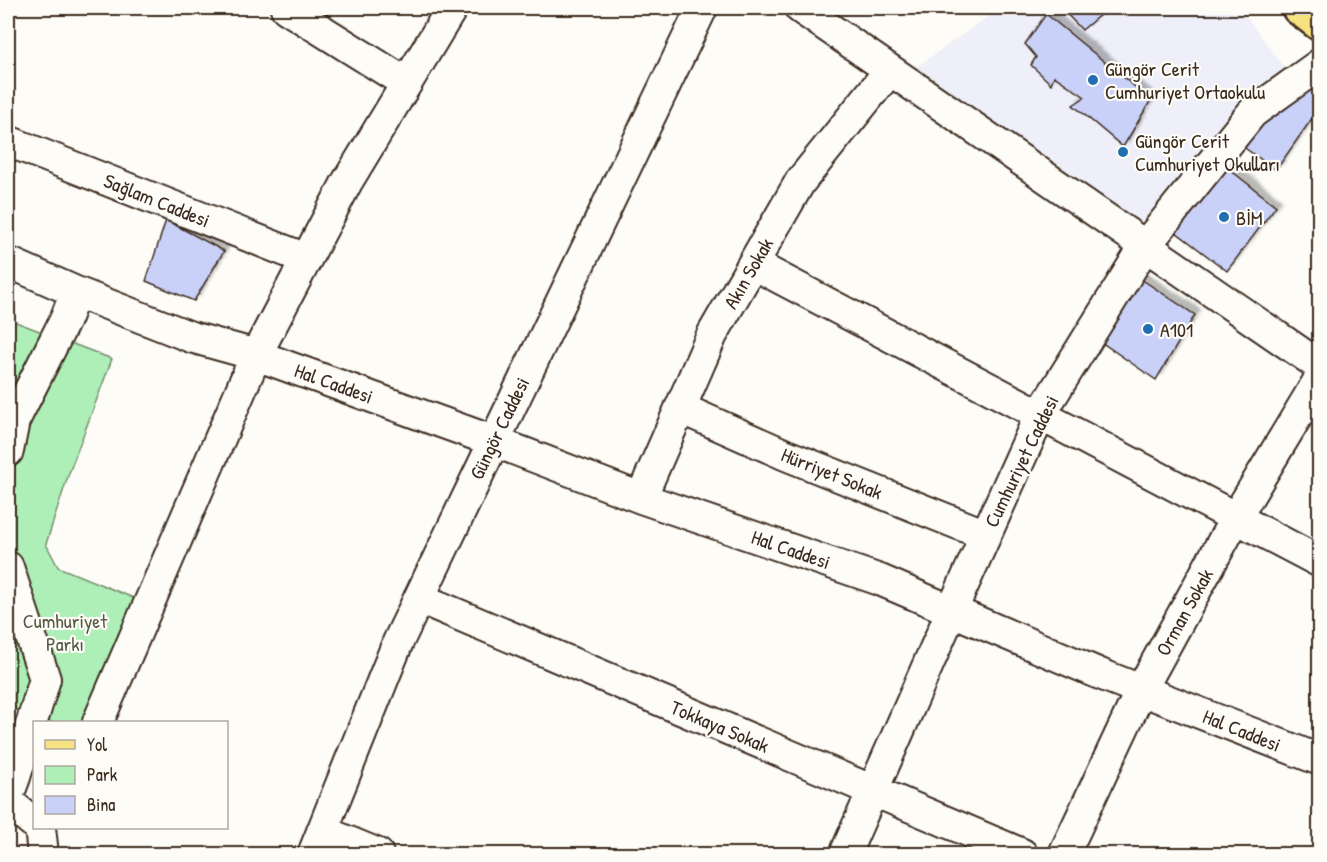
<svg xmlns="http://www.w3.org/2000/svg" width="1327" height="862" font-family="'Patrick Hand',sans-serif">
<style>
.built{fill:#eeeff8}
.green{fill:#aeefb8;stroke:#748c6b;stroke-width:1.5}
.building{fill:#cad1f9;stroke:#3b2a1e;stroke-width:1.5;filter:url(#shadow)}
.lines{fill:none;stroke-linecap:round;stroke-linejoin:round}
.minor-casing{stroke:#3b2a1e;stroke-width:34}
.major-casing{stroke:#3b2a1e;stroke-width:38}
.minor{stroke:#fdfcf7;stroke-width:30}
.major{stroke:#f7e281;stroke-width:33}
.poi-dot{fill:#1f6fb2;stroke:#fdfcf7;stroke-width:2}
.labels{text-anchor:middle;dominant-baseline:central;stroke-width:4.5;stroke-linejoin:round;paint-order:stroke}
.poi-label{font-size:20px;fill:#3b2a1e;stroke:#fdfcf7;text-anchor:start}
.street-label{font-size:20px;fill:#3b2a1e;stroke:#fdfcf7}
.park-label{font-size:20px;fill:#585b44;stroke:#fdfcf7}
</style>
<defs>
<filter id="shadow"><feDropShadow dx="5.5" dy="-5.5" stdDeviation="1.5" flood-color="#0004"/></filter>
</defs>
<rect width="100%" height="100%" fill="#fdfcf7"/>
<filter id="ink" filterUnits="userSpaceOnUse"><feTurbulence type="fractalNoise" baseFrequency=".0167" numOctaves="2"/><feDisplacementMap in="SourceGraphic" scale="12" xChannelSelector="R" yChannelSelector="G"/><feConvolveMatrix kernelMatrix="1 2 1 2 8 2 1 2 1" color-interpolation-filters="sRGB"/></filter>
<g filter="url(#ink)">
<path class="built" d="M 1000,8 L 1240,8 L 1289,74 L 1144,231 L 911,71 Z"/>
<path class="green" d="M 8,319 L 112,359 L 69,473 L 46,544 L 58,567 L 143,602 L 85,722 L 34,722 L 34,725 L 8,702 Z"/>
<path class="building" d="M 910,8 L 928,8 L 922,16 Z
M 1061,8 L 1108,8 L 1082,30 Z
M 1046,14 L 1151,100 L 1123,147 L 1073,105 L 1085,97 L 1054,76 L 1051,84 L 1031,65 L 1036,57 L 1025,44 Z
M 1310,86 L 1320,88 L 1320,107 L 1276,170 L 1232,139 Z
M 1220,162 L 1276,206 L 1227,271 L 1172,229 Z
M 166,220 L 224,251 L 194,301 L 146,281 Z
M 1138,277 L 1195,315 L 1156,380 L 1101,342 Z"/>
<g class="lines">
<defs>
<path id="minor" d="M 286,8 L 406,83
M 800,8 L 1320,366
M 8,141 L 306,259
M 8,262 L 76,292 L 191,337 L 256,355 L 493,441 L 641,498 L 880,580 L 1100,674 L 1320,760
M 753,264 L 1320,562
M 680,408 L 786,455 L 986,535
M 8,451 L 14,421 L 65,320 L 76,292
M 641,498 L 712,335 L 800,182 L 890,70
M 8,567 L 45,679 L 15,777 L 8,796
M 419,598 L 1022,854
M 98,722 L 256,355 L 347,182 L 452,8
M 8,802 L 34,823
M 40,828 L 43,854
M 322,831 L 378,854
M 313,854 L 398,642 L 702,8
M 845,854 L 952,610 L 1040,415 L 1145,246 L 1252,113 L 1320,64
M 1064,854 L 1141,690 L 1235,519 L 1320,378"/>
<path id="major" d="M 1299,8 L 1320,24"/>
</defs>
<use href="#minor" class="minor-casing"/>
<use href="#major" class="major-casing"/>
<use href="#minor" class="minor"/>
<use href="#major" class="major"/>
</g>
</g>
<g class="poi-dot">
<circle cx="1093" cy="80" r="6"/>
<circle cx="1123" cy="152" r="6"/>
<circle cx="1224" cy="217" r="6"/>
<circle cx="1148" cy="329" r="6"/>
</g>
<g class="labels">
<g class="poi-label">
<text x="1105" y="68">Güngör Cerit<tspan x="1105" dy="23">Cumhuriyet Ortaokulu</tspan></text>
<text x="1135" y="140">Güngör Cerit<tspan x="1135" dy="23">Cumhuriyet Okulları</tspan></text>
<text x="1236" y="217">BİM</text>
<text x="1160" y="329">A101</text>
</g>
<g class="street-label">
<text transform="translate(157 200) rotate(22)">Sağlam Caddesi</text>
<text transform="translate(748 273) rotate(-60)">Akın Sokak</text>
<text transform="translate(334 383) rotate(20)">Hal Caddesi</text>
<text transform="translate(499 428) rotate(-64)">Güngör Caddesi</text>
<text transform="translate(1021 461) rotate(-64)">Cumhuriyet Caddesi</text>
<text transform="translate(832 473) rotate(22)">Hürriyet Sokak</text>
<text transform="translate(791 549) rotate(19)">Hal Caddesi</text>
<text transform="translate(1184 612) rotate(-61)">Orman Sokak</text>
<text transform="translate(720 726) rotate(23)">Tokkaya Sokak</text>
<text transform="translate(1242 730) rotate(22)">Hal Caddesi</text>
</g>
<g class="park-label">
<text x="65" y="620">Cumhuriyet<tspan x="65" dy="23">Parkı</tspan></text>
</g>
</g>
<rect width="1327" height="862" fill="none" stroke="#fdfcf7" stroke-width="30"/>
<rect x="15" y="15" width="1297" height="832" fill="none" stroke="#3b2a1e" stroke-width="2" filter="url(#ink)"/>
<rect x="33" y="721" width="195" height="108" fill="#fdfcf7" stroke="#afa8a0" stroke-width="1.5"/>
<rect x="45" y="740" width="30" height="9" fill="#f7e281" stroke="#afa8a0" stroke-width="1.5"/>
<text x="87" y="751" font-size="18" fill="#3b2a1e">Yol</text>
<rect x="45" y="766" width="30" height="18" fill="#aeefb8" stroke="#afa8a0" stroke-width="1.5"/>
<text x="87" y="781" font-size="18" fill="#3b2a1e">Park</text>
<rect x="45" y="796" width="30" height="18" fill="#cad1f9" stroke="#afa8a0" stroke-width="1.5"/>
<text x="87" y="811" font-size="18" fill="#3b2a1e">Bina</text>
</svg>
